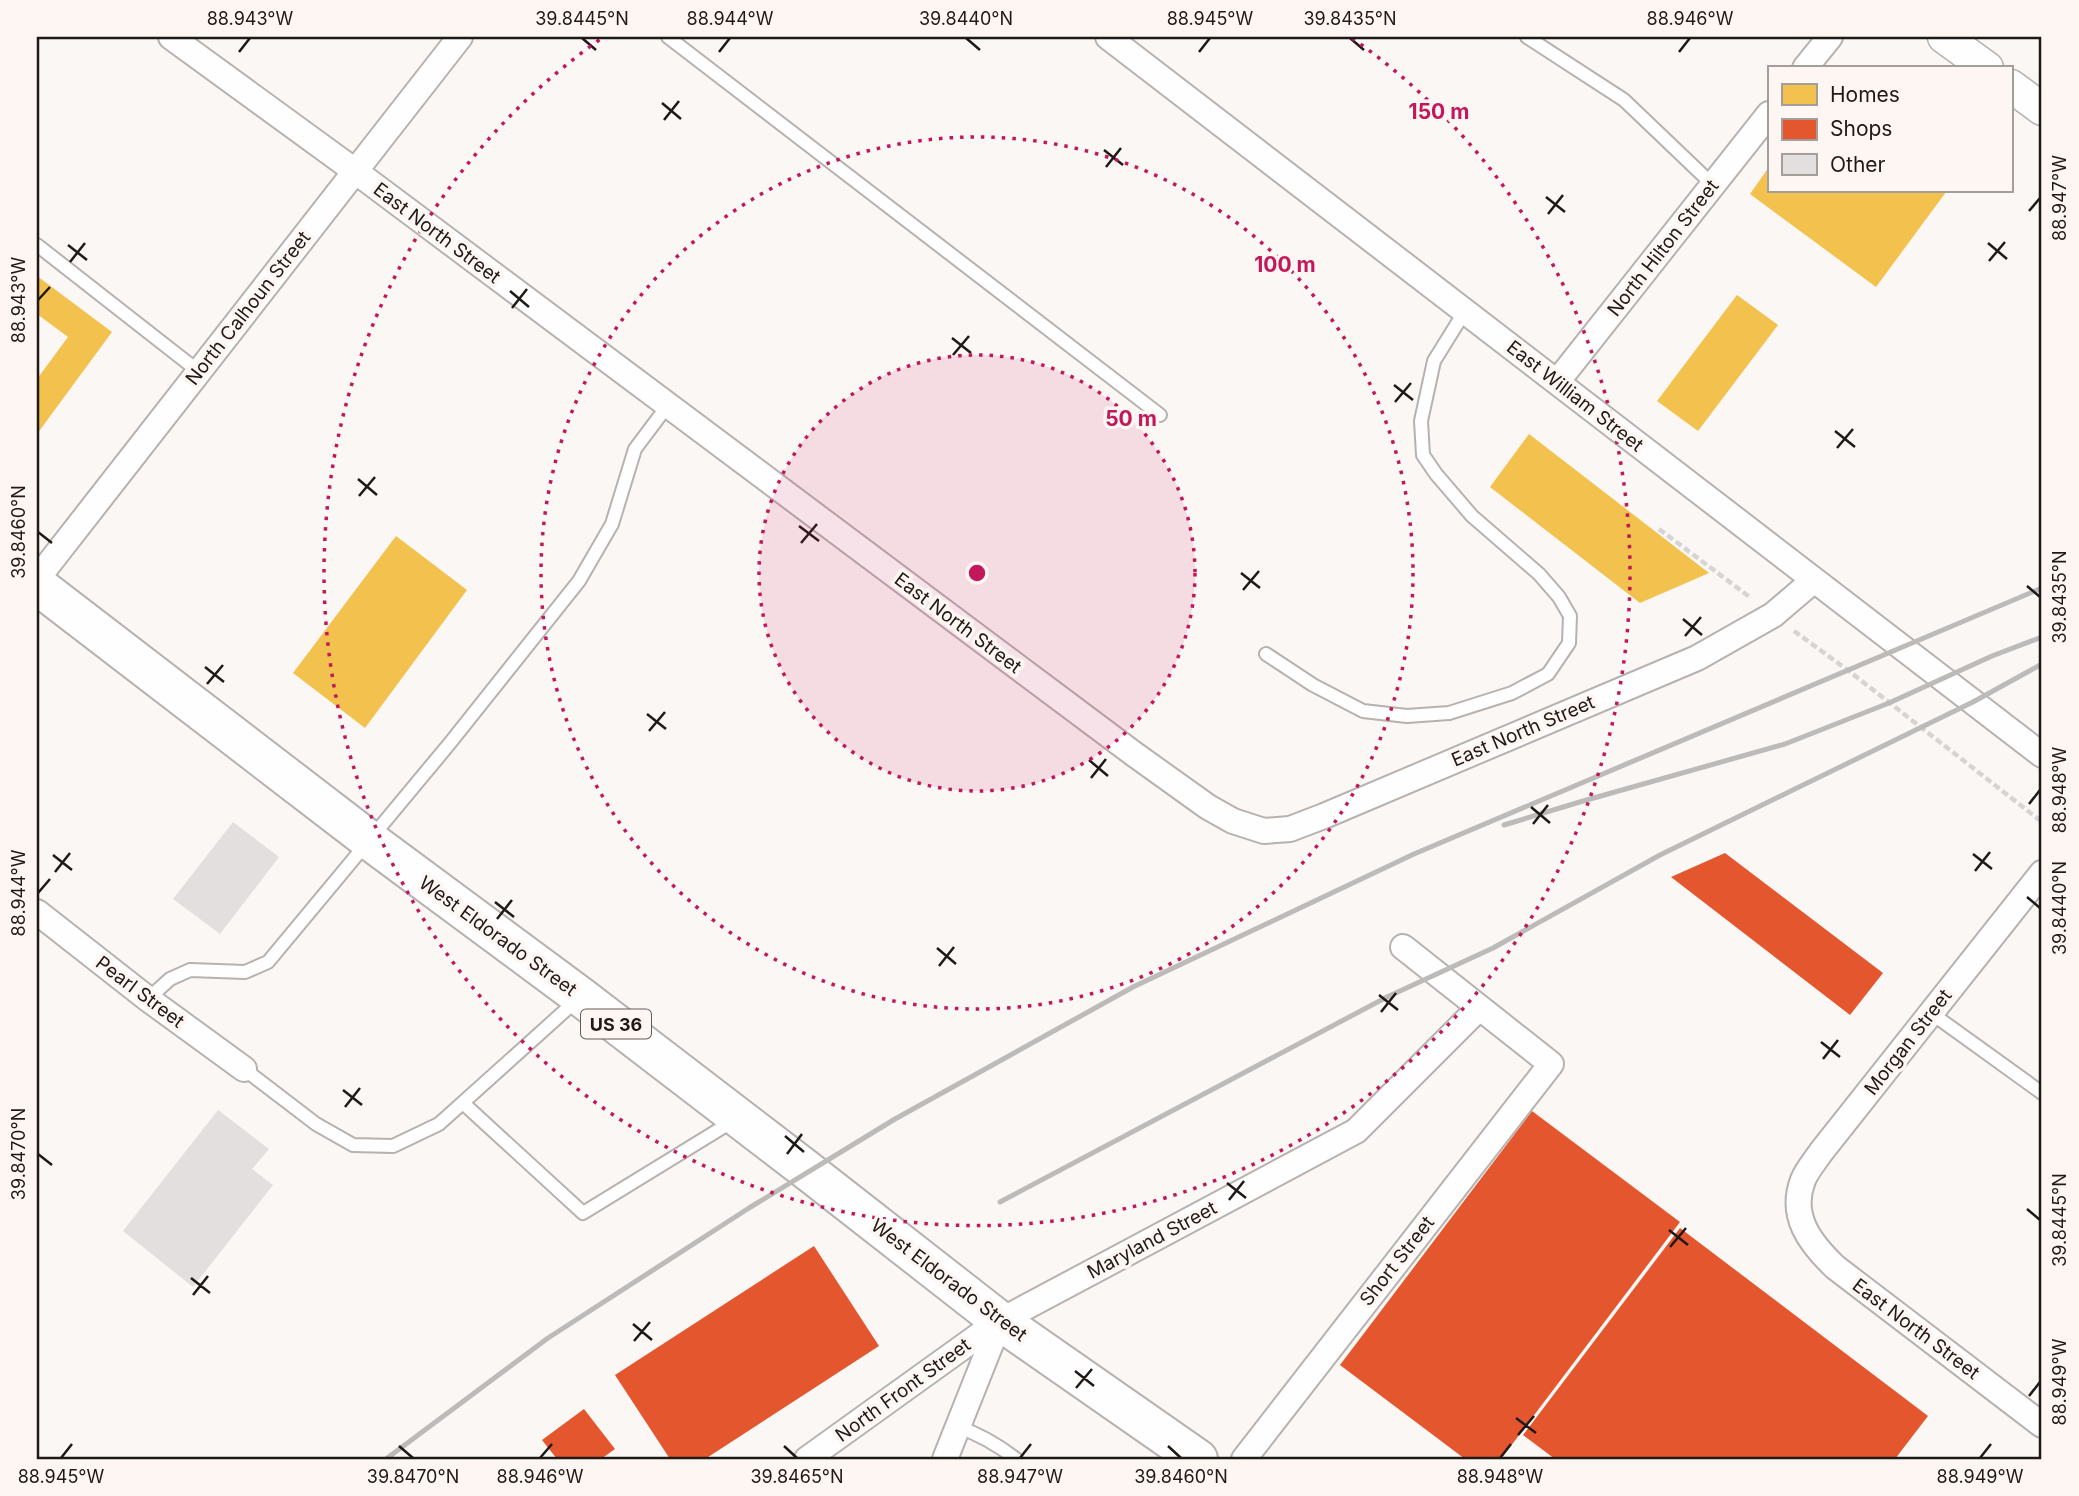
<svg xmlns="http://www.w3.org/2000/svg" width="2079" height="1496" font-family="Inter,sans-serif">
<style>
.homes{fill:#f2c14e}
.shops{fill:#e4572e}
.building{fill:#e4dfdf}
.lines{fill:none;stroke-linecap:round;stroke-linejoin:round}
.service-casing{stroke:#b7b2b0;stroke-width:16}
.minor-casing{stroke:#b7b2b0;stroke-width:28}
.tertiary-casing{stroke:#b7b2b0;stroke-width:35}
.primary-casing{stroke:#b7b2b0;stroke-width:42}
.path{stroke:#d6d5d4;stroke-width:4.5;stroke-dasharray:7 3.5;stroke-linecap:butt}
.service{stroke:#fefefe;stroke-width:12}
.minor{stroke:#fefefe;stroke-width:24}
.tertiary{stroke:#fefefe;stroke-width:32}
.primary{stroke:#fefefe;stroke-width:38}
.rail{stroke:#bcbbba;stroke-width:5}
.ticks{fill:none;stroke:#1f1917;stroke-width:2.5}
.ring{fill:none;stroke:#c2185b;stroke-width:3.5;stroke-dasharray:3.5 7}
.labels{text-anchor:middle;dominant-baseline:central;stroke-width:7;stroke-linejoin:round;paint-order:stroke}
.shield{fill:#fdf6f3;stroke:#625b59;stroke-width:2}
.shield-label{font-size:18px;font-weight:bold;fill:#1f1917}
.street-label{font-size:19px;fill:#1f1917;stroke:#fdf6f3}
.centre{fill:#c2185b;stroke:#fdf6f3;stroke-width:3.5}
.ring-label{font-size:21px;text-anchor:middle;font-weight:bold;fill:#c2185b;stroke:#fdf6f3;stroke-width:7;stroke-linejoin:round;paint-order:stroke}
.neatline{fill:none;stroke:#1f1917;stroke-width:2.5}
.ticks-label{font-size:18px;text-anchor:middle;fill:#1f1917}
</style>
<rect width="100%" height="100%" fill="#fbf7f5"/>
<path class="homes" d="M 1769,167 L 1769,191 L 1946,192 L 1876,287 L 1750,194 Z
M 37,276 L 112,332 L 37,434 L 37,379 L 68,337 L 37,314 Z
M 1737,295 L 1778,325 L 1698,431 L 1657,401 Z
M 1529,434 L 1709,573 L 1640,603 L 1490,487 Z
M 396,536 L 467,590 L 365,728 L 293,673 Z"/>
<path class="shops" d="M 1725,853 L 1883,973 L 1850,1015 L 1671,877 Z
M 1532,1111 L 1680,1222 L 1501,1459 L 1465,1459 L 1340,1365 Z
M 1680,1228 L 1928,1416 L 1895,1459 L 1555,1459 L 1523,1435 Z
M 814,1246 L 879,1346 L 705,1459 L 670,1459 L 615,1375 Z
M 584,1409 L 615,1449 L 601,1459 L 557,1459 L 542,1440 Z"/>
<path class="building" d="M 233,822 L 279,857 L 220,934 L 173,899 Z
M 218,1110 L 269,1149 L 252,1169 L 273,1185 L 193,1287 L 123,1231 Z"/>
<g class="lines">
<defs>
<path id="service" d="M 668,37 L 1160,415
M 1527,37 L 1624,100 L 1713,185
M 37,245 L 198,371
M 1266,654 L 1313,685 L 1363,711 L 1407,716 L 1449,713 L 1512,693 L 1548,674 L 1569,643 L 1570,616 L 1559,597 L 1539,574 L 1472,516 L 1436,474 L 1423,455 L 1421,421 L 1434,361 L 1465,311
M 148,999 L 170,979 L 190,970 L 245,972 L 268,962 L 450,743 L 579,581 L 612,524 L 635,449 L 668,405
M 1931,1013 L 2042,1093
M 244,1069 L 316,1124 L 353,1145 L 393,1146 L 439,1124 L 578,999
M 463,1103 L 583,1213 L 733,1121
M 958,1427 C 979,1434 998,1445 1016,1459"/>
<path id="minor" d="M 171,37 L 355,171 L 1134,754 L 1208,807 L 1233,821 L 1264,831 L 1290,829 L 1324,816 L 1697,658 L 1773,615 L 1814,580
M 1108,37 L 2042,755
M 1805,68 L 1830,37
M 1557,382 L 1769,114
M 37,579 L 460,37
M 2042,873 L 1821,1152 C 1815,1161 1807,1170 1803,1180 C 1789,1216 1810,1243 1835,1267 L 2042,1425
M 37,912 L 148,999 L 244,1069
M 807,1459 L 999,1321
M 945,1459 L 1000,1321 L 1356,1131 L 1479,1008
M 1244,1459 L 1551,1064 L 1403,947"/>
<path id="tertiary" d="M 1944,37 L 1987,68
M 2011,86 L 2042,109"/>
<path id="primary" d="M 37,585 L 369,840 L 581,997 L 808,1171 L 1000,1321 L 1198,1459"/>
</defs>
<use href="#service" class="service-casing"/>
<use href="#minor" class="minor-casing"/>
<use href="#tertiary" class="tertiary-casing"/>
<use href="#primary" class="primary-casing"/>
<path class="path" d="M 1659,529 L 1751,598
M 1794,631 L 1849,671 L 2042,822"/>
<use href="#service" class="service"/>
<use href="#minor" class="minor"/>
<use href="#tertiary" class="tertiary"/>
<use href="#primary" class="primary"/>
<path class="rail" d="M 1504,825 L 1583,801 L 1785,744 L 1889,703 L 1992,656 L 2042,637
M 1000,1202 L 1387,997 L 1493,948 L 1660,855 L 1973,702 L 2042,664
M 386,1459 L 548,1338 L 749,1208 L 895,1119 L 1133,987 L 1414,854 L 2042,588"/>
</g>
<path class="ticks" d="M 582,38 L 596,50M 966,38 L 980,50M 1350,38 L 1364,50M 239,52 L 250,38M 719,52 L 730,38M 1199,52 L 1210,38M 1679,52 L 1690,38M 662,103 L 681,119M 664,120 L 679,101M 1104,150 L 1123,165M 1106,167 L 1121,148M 1546,197 L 1565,212M 2029,211 L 2040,198M 1548,214 L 1563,195M 1988,243 L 2007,259M 68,245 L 87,260M 1989,261 L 2005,242M 70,262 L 85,243M 510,291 L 529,307M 38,300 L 50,287M 512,308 L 527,289M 952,338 L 971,353M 953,355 L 969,336M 1394,385 L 1413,400M 1395,402 L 1411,383M 1835,431 L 1855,447M 1837,448 L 1853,429M 358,479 L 377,495M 359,496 L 375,477M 799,526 L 819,541M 38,532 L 52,543M 801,543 L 817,524M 1241,573 L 1260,588M 2027,586 L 2040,597M 1243,590 L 1259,571M 1683,619 L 1702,635M 1685,636 L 1701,617M 205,667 L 224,682M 207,684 L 223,665M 647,714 L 666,729M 649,731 L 665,712M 1089,760 L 1108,776M 1091,778 L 1106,759M 2029,804 L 2040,790M 1531,807 L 1550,823M 1533,824 L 1548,805M 1973,854 L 1992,869M 53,855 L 72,870M 1975,871 L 1990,852M 55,872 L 70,853M 38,893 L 50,879M 2027,897 L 2040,908M 495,902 L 514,917M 497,919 L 512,900M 937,948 L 956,964M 939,966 L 954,947M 1379,995 L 1398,1010M 1381,1012 L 1396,993M 1821,1042 L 1840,1057M 1823,1059 L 1838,1040M 343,1090 L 362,1105M 345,1107 L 360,1088M 785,1136 L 804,1152M 38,1154 L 52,1165M 787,1154 L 802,1134M 1227,1183 L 1246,1198M 1229,1200 L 1244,1181M 2027,1209 L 2040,1220M 1669,1230 L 1688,1245M 1670,1247 L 1686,1228M 191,1278 L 210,1293M 193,1295 L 208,1276M 633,1324 L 652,1340M 634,1341 L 650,1322M 1075,1371 L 1094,1386M 1076,1388 L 1092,1369M 2029,1396 L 2040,1382M 1516,1418 L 1536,1433M 1518,1435 L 1534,1416M 399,1446 L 413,1458M 784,1446 L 797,1458M 1168,1446 L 1181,1458M 61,1458 L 72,1444M 540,1458 L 552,1444M 1020,1458 L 1031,1444M 1500,1458 L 1511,1444M 1980,1458 L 1991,1444"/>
<circle cx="977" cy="573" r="218" fill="#c2185b" fill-opacity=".12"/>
<g class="ring">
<circle cx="977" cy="573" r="218"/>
<circle cx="977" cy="573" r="436"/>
<path d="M1352 38A653 653 0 1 1 602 38"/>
</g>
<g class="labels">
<rect class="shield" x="581" y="1009.5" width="70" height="29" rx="5"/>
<g class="shield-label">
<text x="616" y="1024">US 36</text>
</g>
<g class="street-label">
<text transform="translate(437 233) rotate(37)">East North Street</text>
<text transform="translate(1663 248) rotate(-52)">North Hilton Street</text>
<text transform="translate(248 308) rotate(-52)">North Calhoun Street</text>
<text transform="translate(1575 396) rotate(38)">East William Street</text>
<text transform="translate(958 623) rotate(37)">East North Street</text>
<text transform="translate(1523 731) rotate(-23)">East North Street</text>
<text transform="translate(498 936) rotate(36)">West Eldorado Street</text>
<text transform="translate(140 992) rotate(37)">Pearl Street</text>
<text transform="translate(1908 1042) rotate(-52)">Morgan Street</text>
<text transform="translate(1152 1240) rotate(-28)">Maryland Street</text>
<text transform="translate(1397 1261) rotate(-52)">Short Street</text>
<text transform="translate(949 1280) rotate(37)">West Eldorado Street</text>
<text transform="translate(1916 1329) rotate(37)">East North Street</text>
<text transform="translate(903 1390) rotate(-36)">North Front Street</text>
</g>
</g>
<circle cx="977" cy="573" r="10" class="centre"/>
<g class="ring-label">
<text x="1439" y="119">150 m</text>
<text x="1285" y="272">100 m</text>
<text x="1131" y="426">50 m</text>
</g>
<rect width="2079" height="1496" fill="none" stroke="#fdf6f3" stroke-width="77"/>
<rect x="1768" y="66" width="245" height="126" fill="#fdf6f3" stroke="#a49e9b" stroke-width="2"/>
<rect x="1782" y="84" width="35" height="21" fill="#f2c14e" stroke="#a49e9b" stroke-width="2"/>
<text x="1830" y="102" font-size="21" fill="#1f1917">Homes</text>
<rect x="1782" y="119" width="35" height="21" fill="#e4572e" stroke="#a49e9b" stroke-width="2"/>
<text x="1830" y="136" font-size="21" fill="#1f1917">Shops</text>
<rect x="1782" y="154" width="35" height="21" fill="#e4dfdf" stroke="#a49e9b" stroke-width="2"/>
<text x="1830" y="172" font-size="21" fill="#1f1917">Other</text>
<rect x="38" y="38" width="2002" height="1420" class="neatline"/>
<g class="ticks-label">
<text x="250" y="25">88.943°W</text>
<text x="582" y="25">39.8445°N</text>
<text x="730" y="25">88.944°W</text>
<text x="966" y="25">39.8440°N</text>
<text x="1210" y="25">88.945°W</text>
<text x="1350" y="25">39.8435°N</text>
<text x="1690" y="25">88.946°W</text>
<text transform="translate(2060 198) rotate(-90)" y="6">88.947°W</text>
<text transform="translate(19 300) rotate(-90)" y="6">88.943°W</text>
<text transform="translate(19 532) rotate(-90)" y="6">39.8460°N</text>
<text transform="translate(2060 597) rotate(-90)" y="6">39.8435°N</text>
<text transform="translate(2060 790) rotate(-90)" y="6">88.948°W</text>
<text transform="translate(19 893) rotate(-90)" y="6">88.944°W</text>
<text transform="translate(2060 908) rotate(-90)" y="6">39.8440°N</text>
<text transform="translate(19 1154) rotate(-90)" y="6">39.8470°N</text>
<text transform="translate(2060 1220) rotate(-90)" y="6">39.8445°N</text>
<text transform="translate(2060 1382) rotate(-90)" y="6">88.949°W</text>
<text x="61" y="1483">88.945°W</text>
<text x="413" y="1483">39.8470°N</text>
<text x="540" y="1483">88.946°W</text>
<text x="797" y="1483">39.8465°N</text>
<text x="1020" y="1483">88.947°W</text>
<text x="1181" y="1483">39.8460°N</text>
<text x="1500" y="1483">88.948°W</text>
<text x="1980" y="1483">88.949°W</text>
</g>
</svg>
